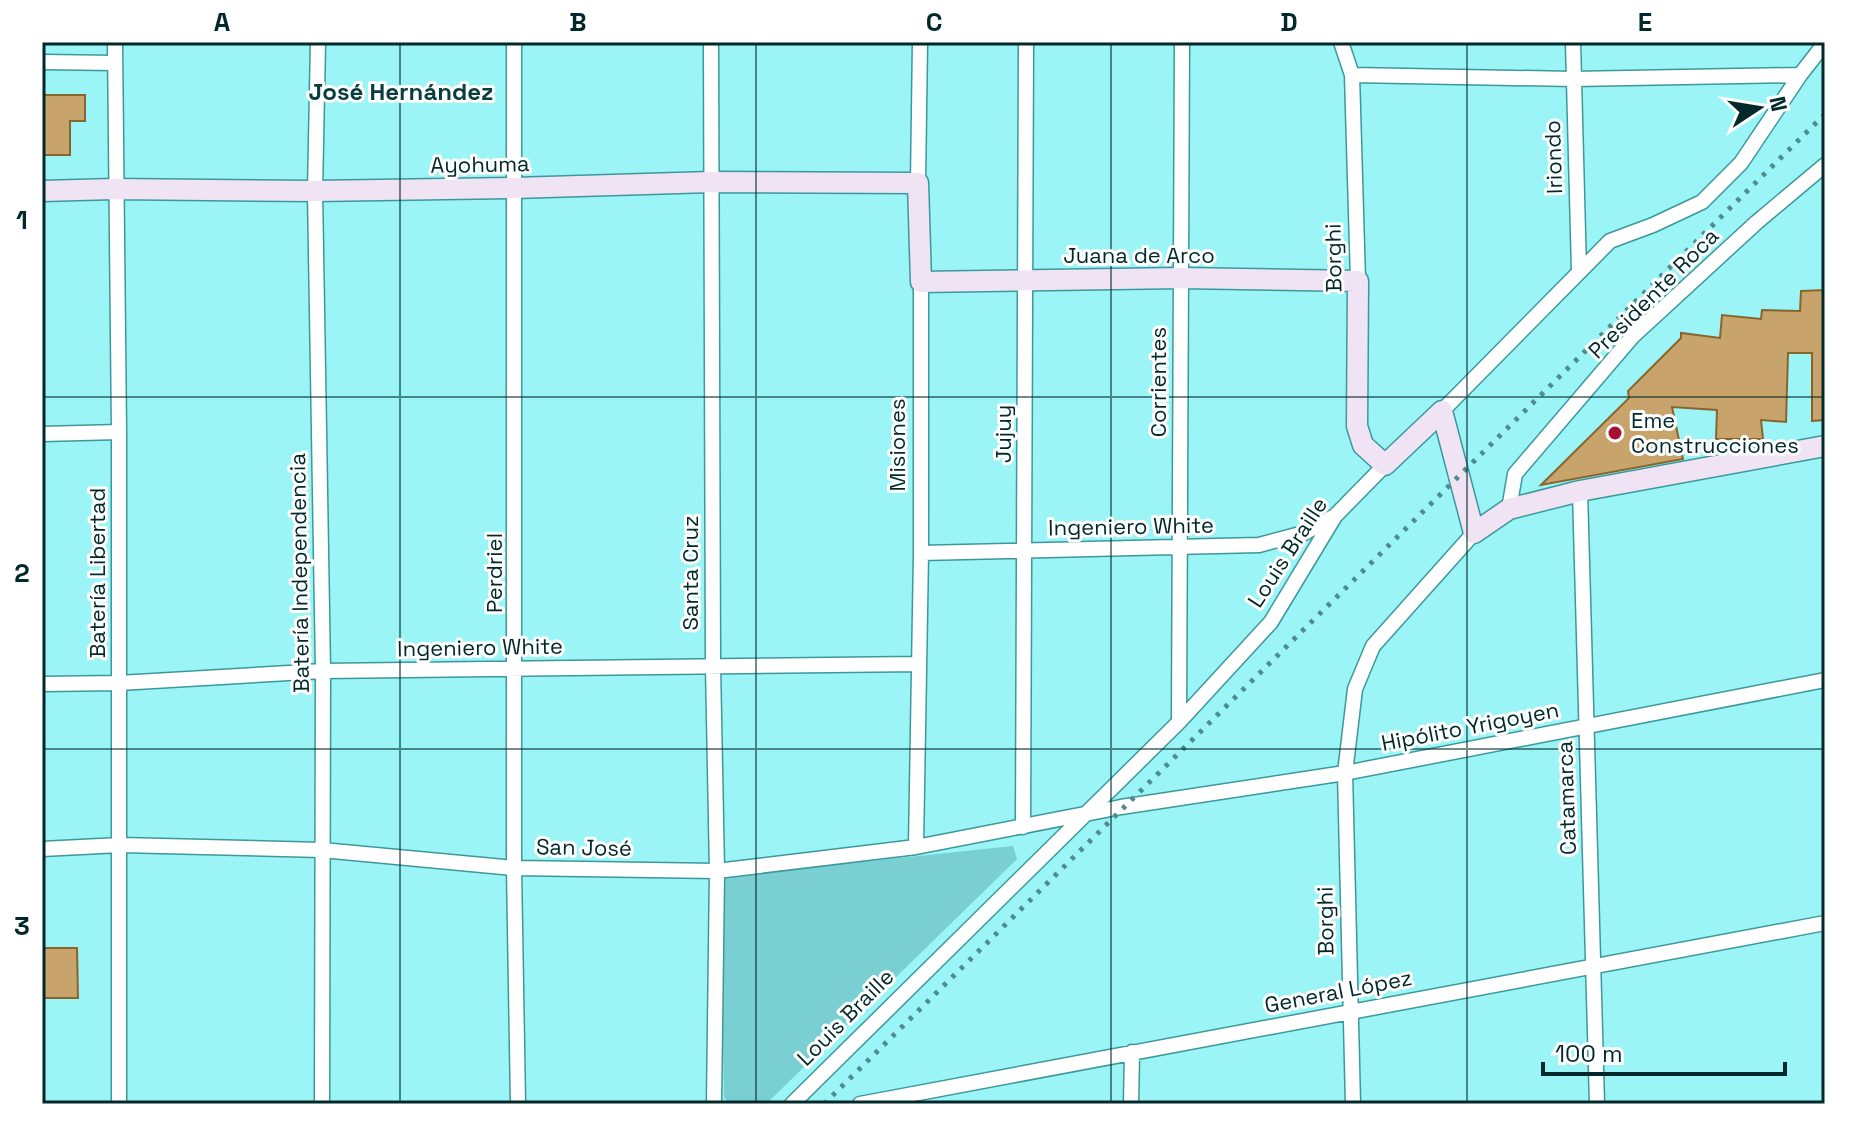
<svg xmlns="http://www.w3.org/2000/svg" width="1867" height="1146" font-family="'Space Grotesk',sans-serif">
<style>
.green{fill:#79cfd2}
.building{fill:#c8a46c;stroke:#87652d;stroke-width:2}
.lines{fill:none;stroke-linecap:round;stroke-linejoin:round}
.street-casing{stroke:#3d989b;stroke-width:17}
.secondary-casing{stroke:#3d989b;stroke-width:23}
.street{stroke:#fff;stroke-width:14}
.secondary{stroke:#f0e3f4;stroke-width:20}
.rail{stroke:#4d8d8f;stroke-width:5;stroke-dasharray:4 8;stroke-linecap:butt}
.grid{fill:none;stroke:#01282a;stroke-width:2;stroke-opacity:0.55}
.poi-dot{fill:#a80f32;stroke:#fff;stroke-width:3}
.labels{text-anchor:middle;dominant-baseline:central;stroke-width:6;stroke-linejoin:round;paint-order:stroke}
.street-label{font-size:22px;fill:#01282a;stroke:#fff}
.poi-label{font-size:22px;fill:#01282a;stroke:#fff;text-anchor:start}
.neighbourhood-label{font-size:24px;font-weight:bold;fill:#0a3d3f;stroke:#fff}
.neatline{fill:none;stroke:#01282a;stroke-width:3}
.grid-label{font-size:26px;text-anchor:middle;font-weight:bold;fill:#01282a}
</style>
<rect width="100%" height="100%" fill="#9bf4f6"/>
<path class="green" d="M 1013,846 L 1017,859 L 766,1104 L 729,1104 L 724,1097 L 720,877 Z"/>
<path class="building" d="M 42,95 L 85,95 L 85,121 L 70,121 L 70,155 L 42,155 Z
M 1825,290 L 1825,420 L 1812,421 L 1812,353 L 1788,353 L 1786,422 L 1761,420 L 1763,439 L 1716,439 L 1717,410 L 1672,407 L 1683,459 L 1541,485 L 1629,398 L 1628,391 L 1681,338 L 1681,333 L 1720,338 L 1722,315 L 1761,319 L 1762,310 L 1800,311 L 1801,291 Z
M 42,948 L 77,948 L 78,998 L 42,998 Z"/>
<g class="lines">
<defs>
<path id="street" d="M 115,42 L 119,432 L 119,1104
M 318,42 L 315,191 L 323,671 L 322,1104
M 514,42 L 514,868 L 518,1104
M 711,42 L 713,666 L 717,871 L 714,1104
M 1341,42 L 1352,75 L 1358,281
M 1573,42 L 1579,271
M 42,62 L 115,63
M 1352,75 L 1573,79 L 1800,75
M 918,183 L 920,42
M 1442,411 L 1610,241 L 1653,225 L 1702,202 L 1741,163 L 1800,75 L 1825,43
M 42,434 L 119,432
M 1580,491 L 1597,1104
M 1509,509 L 1515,474 L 1633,336 L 1757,222 L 1825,165
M 921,553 L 1259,545 L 1304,533 L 1335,516
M 42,684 L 119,683 L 323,671 L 919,664
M 1179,722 L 1182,42
M 1023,827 L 1026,42
M 916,847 L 921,553 L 921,282
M 42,849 L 120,845 L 322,850 L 514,868 L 717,871 L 916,847 L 1121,807 L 1345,773 L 1825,680
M 792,1104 L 1179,722 L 1271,622 L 1335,516 L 1385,465
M 860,1104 L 1825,923
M 1131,1104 L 1132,1052
M 1353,1104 L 1345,773 L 1355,689 L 1373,646 L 1474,533"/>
<path id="secondary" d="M 42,191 L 114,189 L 315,191 L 514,188 L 711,182 L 918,183 L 921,282 L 1181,278 L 1358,281 L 1357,426 L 1363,445 L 1385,465 L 1442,411 L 1474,533 L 1509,509 L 1580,491 L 1825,446"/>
</defs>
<use href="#street" class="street-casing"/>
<use href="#secondary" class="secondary-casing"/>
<use href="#street" class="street"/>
<use href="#secondary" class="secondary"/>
<path class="rail" d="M 824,1104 L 1825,114"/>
</g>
<path class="grid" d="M 400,42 L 400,1104M 756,42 L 756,1104M 1111,42 L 1111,1104M 1467,42 L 1467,1104M 42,397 L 1825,397M 42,749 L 1825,749"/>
<circle class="poi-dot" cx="1615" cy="433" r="8"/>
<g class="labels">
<g class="street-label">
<text transform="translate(1553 157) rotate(-92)">Iriondo</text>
<text transform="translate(480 164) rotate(-1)">Ayohuma</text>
<text x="1139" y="255">Juana de Arco</text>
<text transform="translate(1333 258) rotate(-91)">Borghi</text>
<text transform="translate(1653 293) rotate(-45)">Presidente Roca</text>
<text transform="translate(1158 382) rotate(-90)">Corrientes</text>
<text transform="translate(1003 434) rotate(-90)">Jujuy</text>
<text transform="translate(897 445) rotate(-90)">Misiones</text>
<text transform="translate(1131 526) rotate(-1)">Ingeniero White</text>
<text transform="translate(1287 552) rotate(-57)">Louis Braille</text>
<text transform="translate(97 573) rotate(-90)">Batería Libertad</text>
<text transform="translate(299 573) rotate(-91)">Batería Independencia</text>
<text transform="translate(494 573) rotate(-90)">Perdriel</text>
<text transform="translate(690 573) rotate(-90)">Santa Cruz</text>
<text transform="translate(480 647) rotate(-1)">Ingeniero White</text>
<text transform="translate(1470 726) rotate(-11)">Hipólito Yrigoyen</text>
<text transform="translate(1566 798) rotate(-92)">Catamarca</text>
<text transform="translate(584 847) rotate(1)">San José</text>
<text transform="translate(1325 921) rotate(-91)">Borghi</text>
<text transform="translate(1338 991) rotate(-11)">General López</text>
<text transform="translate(845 1017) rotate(-45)">Louis Braille</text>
</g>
<g class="poi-label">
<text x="1631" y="420">Eme<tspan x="1631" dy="25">Construcciones</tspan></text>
</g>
<g class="neighbourhood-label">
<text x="401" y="91">José Hernández</text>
</g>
</g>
<rect width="1867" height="1146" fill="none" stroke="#ffffff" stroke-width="88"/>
<g transform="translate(1759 108) rotate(78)" stroke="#ffffff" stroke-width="6" paint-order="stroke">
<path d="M0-6L14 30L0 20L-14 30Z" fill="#01282a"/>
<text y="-12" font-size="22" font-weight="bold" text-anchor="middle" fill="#01282a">N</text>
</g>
<path d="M1543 1062v12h242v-12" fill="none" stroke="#01282a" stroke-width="4"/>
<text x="1555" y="1062" font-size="24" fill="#01282a" stroke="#ffffff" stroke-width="6" paint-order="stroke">100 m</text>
<rect x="44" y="44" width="1779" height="1058" class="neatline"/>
<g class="grid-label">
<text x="222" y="31">A</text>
<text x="578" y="31">B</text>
<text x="934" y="31">C</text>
<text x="1289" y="31">D</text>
<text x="1645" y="31">E</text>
<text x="22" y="229">1</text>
<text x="22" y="582">2</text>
<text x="22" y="935">3</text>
</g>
</svg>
